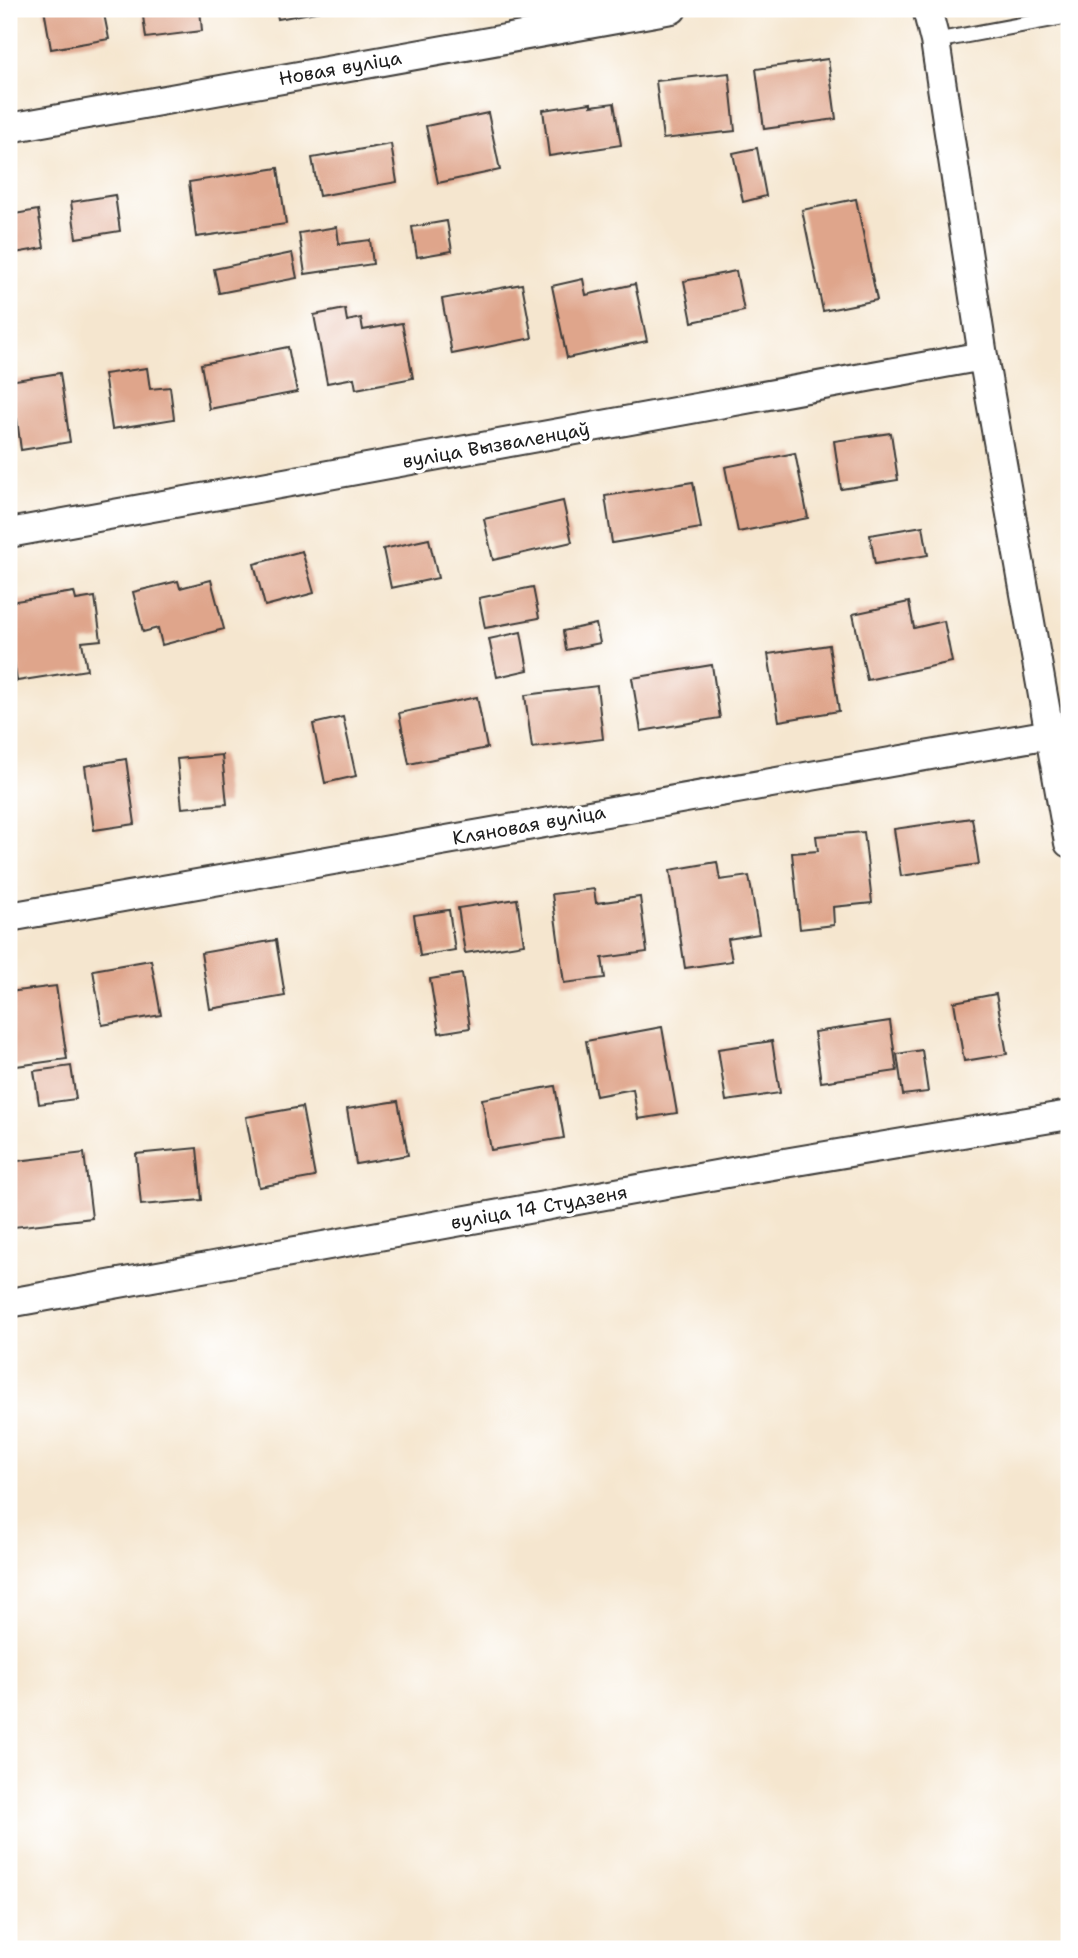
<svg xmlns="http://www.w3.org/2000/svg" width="1078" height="1958" font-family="'Shantell Sans',sans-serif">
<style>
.building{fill:#dfa58b}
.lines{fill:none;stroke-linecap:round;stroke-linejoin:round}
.lane-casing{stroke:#3d3a37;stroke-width:18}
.street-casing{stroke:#3d3a37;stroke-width:32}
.lane{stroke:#fff;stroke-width:14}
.street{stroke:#fff;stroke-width:28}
.labels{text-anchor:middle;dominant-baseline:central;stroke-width:7;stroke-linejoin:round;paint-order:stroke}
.street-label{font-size:19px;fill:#1c1c1c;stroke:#fff}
</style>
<rect width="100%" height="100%" fill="#fff"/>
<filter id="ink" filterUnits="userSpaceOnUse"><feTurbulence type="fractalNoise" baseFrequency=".0143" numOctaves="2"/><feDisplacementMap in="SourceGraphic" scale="14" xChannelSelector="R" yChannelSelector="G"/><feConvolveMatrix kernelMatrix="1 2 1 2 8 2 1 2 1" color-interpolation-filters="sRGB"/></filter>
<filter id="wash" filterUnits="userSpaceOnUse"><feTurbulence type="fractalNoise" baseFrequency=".00686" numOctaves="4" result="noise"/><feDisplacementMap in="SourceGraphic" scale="28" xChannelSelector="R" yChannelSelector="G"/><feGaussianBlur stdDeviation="1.57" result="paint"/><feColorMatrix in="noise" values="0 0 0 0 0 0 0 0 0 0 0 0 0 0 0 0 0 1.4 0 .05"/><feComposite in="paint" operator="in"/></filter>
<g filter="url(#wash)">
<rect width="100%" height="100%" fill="#f5e6cf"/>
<g id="blocks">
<path class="building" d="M 44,9 L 103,9 L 109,39 L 51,49 Z
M 142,9 L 200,9 L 202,31 L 146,38 Z
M 276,9 L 327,9 L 327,10 L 278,19 Z
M 828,59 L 836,119 L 764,129 L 756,69 Z
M 729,73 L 735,131 L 663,139 L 656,81 Z
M 591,103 L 591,106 L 614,103 L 621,145 L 549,156 L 543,110 Z
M 488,113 L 500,170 L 438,183 L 426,126 Z
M 391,144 L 397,182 L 319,196 L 312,158 Z
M 757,148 L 766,196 L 743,202 L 733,153 Z
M 278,168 L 286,224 L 196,237 L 189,182 Z
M 115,195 L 120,231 L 76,238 L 71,202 Z
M 856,199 L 877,300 L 823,311 L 802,210 Z
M 38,210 L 44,248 L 9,254 L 9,215 Z
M 447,221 L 452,251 L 417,257 L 412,227 Z
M 337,227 L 339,244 L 370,240 L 373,264 L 305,274 L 299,233 Z
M 292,253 L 297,278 L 219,293 L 214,269 Z
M 736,271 L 744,311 L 692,322 L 684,281 Z
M 583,279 L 586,295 L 635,284 L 647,341 L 567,358 L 552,286 Z
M 522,284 L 532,338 L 452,354 L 442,299 Z
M 345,309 L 347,321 L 361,318 L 363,330 L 402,323 L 413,378 L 356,389 L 354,378 L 327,383 L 314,315 Z
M 288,347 L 297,392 L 209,409 L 201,364 Z
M 147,368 L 150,389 L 170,387 L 174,419 L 112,429 L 104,374 Z
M 60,373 L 70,442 L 21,450 L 17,419 L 9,420 L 9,381 Z
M 891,433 L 898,480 L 841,489 L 834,441 Z
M 795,453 L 808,518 L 738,532 L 725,467 Z
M 693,482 L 701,528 L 612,543 L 605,496 Z
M 563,501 L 572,542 L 493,560 L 484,519 Z
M 923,526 L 928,555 L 875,564 L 870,535 Z
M 429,539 L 438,578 L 391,588 L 383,549 Z
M 302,551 L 314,593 L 265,606 L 254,564 Z
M 211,580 L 224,629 L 162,645 L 158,628 L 143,632 L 133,592 L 178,581 L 180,588 Z
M 533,587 L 539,618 L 485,628 L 479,598 Z
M 74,592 L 76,600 L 95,597 L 101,640 L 82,642 L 87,670 L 17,681 L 9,629 L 9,602 Z
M 909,602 L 914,628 L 944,621 L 952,662 L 867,680 L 853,614 Z
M 596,624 L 600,643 L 566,650 L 563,631 Z
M 521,632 L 528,670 L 497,677 L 489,639 Z
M 829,645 L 839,711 L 779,721 L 768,654 Z
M 712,665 L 720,718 L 641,731 L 632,678 Z
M 597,686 L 603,739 L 532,748 L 525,695 Z
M 477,697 L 487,748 L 409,764 L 399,713 Z
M 343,717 L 356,776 L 325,783 L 313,724 Z
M 222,755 L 227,804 L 182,808 L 177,759 Z
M 126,759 L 135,824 L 94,830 L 85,766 Z
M 972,818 L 979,864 L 901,876 L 894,829 Z
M 864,832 L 872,903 L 833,907 L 834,925 L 800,929 L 792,853 L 818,851 L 816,836 Z
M 717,862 L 720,880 L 749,876 L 759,934 L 728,939 L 732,961 L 685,968 L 670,870 Z
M 594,889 L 596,903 L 640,897 L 647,952 L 602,958 L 605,978 L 564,983 L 552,894 Z
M 517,899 L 524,944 L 465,953 L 458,908 Z
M 449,910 L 455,950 L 420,956 L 414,915 Z
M 276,940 L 285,996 L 210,1009 L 201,953 Z
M 151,960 L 161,1015 L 102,1025 L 93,970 Z
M 462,974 L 470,1028 L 439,1033 L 430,979 Z
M 56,986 L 67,1059 L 9,1067 L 9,992 Z
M 996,994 L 1007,1054 L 964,1061 L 954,1002 Z
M 890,1021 L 897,1071 L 821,1082 L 814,1032 Z
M 662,1027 L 677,1113 L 638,1119 L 633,1089 L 596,1096 L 586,1041 Z
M 772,1041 L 780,1093 L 726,1101 L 718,1049 Z
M 922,1050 L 928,1092 L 903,1095 L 897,1054 Z
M 71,1066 L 76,1099 L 39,1104 L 34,1071 Z
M 555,1086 L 564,1138 L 491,1150 L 482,1099 Z
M 398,1101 L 408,1155 L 356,1164 L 347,1109 Z
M 302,1107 L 315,1177 L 259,1187 L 246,1117 Z
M 197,1148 L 202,1200 L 141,1205 L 136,1154 Z
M 84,1153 L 92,1218 L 14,1227 L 9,1162 Z"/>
</g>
</g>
<g filter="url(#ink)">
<use href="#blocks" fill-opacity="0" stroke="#3d3a37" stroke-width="2"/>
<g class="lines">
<defs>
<path id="lane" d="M 935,41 L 1069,16"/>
<path id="street" d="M 927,9 L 935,41 L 983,356 L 1069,843
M 9,128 L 672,9
M 9,533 L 983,356
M 9,917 L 1050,734
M 9,1303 L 749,1169 L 1069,1115"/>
</defs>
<use href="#lane" class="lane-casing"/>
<use href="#street" class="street-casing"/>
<use href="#lane" class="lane"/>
<use href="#street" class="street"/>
</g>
</g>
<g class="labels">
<g class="street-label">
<text transform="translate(340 68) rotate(-10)">Новая вуліца</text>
<text transform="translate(496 445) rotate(-10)">вуліца Вызваленцаў</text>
<text transform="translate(529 825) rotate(-10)">Кляновая вуліца</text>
<text transform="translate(539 1207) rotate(-10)">вуліца 14 Студзеня</text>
</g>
</g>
<rect width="1078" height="1958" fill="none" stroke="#fff" stroke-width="35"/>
</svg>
